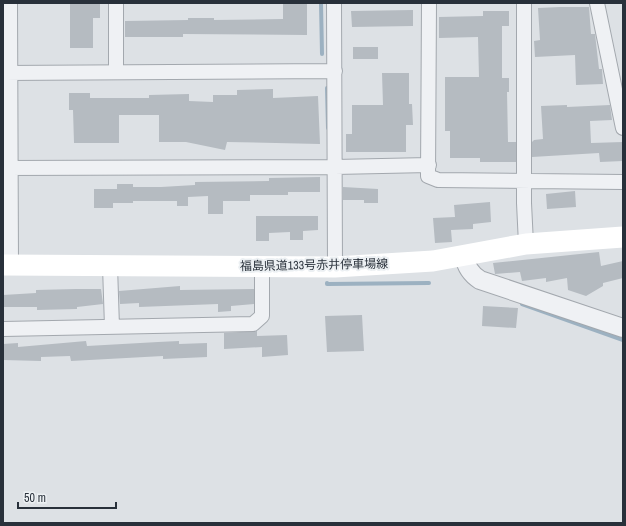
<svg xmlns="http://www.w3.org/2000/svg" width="626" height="526" font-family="'Archivo Narrow','Noto Sans JP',sans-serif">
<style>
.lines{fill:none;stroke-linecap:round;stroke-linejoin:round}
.stream{stroke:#9cb1c1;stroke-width:4}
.building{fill:#b5bbc1}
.minor-casing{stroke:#a3a8ae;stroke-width:16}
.tertiary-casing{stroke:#a3a8ae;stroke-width:20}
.minor{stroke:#eff1f4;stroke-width:14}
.tertiary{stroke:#eff1f4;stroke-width:18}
.secondary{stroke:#fff;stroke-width:21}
.labels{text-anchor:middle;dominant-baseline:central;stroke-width:4;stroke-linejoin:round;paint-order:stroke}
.street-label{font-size:12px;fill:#28303a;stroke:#ecf0f3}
</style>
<rect width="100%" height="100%" fill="#dde1e5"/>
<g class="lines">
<path class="stream" d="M 321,3 L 322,54
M 327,88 L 328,128
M 327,283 L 327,284 L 429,283
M 522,304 L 623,340"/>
</g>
<path class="building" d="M 70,3 L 100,3 L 100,18 L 93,18 L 93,48 L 70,48 Z
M 283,3 L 307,3 L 307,35 L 183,34 L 183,37 L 125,37 L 125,21 L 188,20 L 188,18 L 214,18 L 214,20 L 283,19 Z
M 560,7 L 589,7 L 591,34 L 595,34 L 599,69 L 602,69 L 603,84 L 576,85 L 575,55 L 535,57 L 534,41 L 540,40 L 538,8 Z
M 413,10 L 413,26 L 352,27 L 351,11 Z
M 483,11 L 509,11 L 509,26 L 502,26 L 502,78 L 509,78 L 509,92 L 507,92 L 508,142 L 516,142 L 516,162 L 480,162 L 480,158 L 450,158 L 450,131 L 445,131 L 445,77 L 479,77 L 478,37 L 439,38 L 439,17 L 483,16 Z
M 353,47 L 378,47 L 378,59 L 353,59 Z
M 382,73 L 409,73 L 409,104 L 412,104 L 413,125 L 406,125 L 406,152 L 346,152 L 346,134 L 352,134 L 352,105 L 383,105 Z
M 273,89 L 273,98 L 318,96 L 320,144 L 227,142 L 225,150 L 186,142 L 159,142 L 159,115 L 119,115 L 119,143 L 74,143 L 73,110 L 69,110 L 69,93 L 90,93 L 90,98 L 149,98 L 149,95 L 189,94 L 189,101 L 213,102 L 213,95 L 237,95 L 237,90 Z
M 567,105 L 567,107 L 610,105 L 612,120 L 590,121 L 591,143 L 623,142 L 623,161 L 600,162 L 599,153 L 532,157 L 532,142 L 534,140 L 543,139 L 541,106 Z
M 320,177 L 320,192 L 288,192 L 288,195 L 250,195 L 250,201 L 223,201 L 223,214 L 208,214 L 208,196 L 188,197 L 188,206 L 177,206 L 177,201 L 133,201 L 133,203 L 113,203 L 113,208 L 94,208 L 94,189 L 117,189 L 117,184 L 133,184 L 133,187 L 161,187 L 195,185 L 195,182 L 269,181 L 269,178 Z
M 343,187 L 378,189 L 378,203 L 364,203 L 364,200 L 343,200 Z
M 575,191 L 576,207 L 547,209 L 546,194 Z
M 490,202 L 491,222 L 473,224 L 473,229 L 451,230 L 452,242 L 435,243 L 433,218 L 455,217 L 454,205 Z
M 256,216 L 318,216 L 318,230 L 303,231 L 303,240 L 290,240 L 290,232 L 269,233 L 269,241 L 256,241 Z
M 599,252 L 601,266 L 623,261 L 623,278 L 603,283 L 603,286 L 586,296 L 568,290 L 567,278 L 546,282 L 546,278 L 522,281 L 520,272 L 495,274 L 493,263 Z
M 180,286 L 180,290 L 254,289 L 254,304 L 231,306 L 231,311 L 218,312 L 218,304 L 139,307 L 139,303 L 120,304 L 119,291 Z
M 76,289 L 101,289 L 103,304 L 77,307 L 77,309 L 37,310 L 37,307 L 3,307 L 3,295 L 36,293 L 36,290 Z
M 483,306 L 518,308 L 516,328 L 482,326 Z
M 362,315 L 364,351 L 327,352 L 325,316 Z
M 257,331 L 257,336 L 287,335 L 288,355 L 262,357 L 262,347 L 224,349 L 224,333 Z
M 86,341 L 87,346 L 158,342 L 179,341 L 179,344 L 207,343 L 207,357 L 163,359 L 163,356 L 71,361 L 70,356 L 41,357 L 41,361 L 3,360 L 3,344 L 18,343 L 18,347 Z"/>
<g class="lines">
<defs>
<path id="minor" d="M 10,3 L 11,265
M 116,3 L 116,72
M 334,3 L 335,267
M 429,3 L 428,176 L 438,180 L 623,182
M 524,3 L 524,203 L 526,244
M 597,3 L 623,128
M 3,73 L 335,71
M 3,168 L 335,167 L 429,165
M 110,266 L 112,327
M 3,329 L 253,324 L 262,316 L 262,266"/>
<path id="tertiary" d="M 464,256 C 466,267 472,275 480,280 L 623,328"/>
</defs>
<use href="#minor" class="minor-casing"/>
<use href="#tertiary" class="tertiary-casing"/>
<use href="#minor" class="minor"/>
<use href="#tertiary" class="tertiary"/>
<path class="secondary" d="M 3,265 L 335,267 L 433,261 L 526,244 L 623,237"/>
</g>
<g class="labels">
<g class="street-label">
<text transform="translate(314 265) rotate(-1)">福島県道133号赤井停車場線</text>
</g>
</g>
<rect width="626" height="526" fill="none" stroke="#28303a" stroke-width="8"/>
<path d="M18 502v6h98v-6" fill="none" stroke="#28303a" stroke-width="2"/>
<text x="24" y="502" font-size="12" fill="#28303a" stroke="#ecf0f3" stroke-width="3" paint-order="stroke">50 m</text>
</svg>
